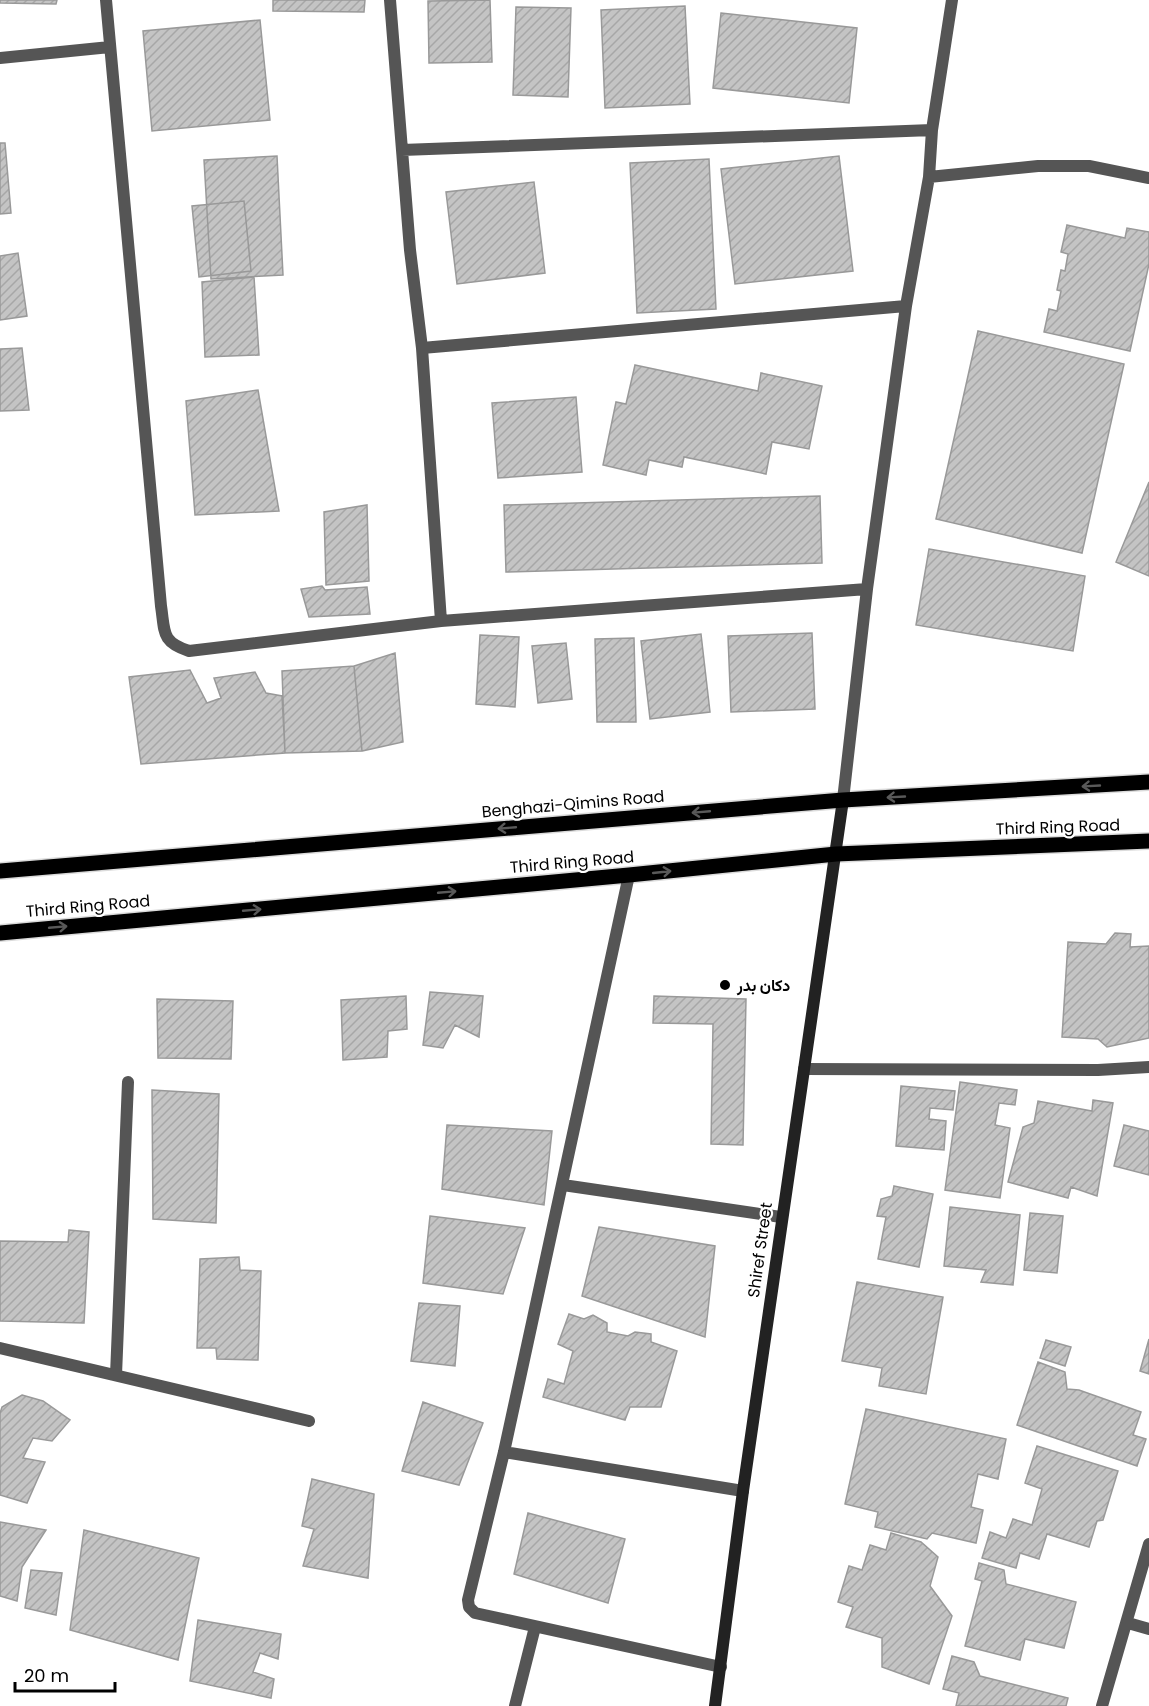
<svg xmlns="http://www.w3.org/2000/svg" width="1149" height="1706" font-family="Poppins,Vazirmatn,sans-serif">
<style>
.building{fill:url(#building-hatch);stroke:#999;stroke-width:1.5}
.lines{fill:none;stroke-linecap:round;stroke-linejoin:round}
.primary-casing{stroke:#dbdbdb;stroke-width:18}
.street{stroke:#555;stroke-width:12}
.secondary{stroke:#222;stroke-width:12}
.primary{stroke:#000;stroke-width:15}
.oneway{stroke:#595959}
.poi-dot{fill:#000;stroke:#fff;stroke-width:2}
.labels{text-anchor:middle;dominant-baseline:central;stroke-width:4.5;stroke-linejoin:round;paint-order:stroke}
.street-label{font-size:16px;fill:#000;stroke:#fff}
.poi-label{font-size:16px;font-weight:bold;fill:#000;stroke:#fff;text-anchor:start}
</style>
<defs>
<pattern id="building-hatch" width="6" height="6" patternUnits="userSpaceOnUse" patternTransform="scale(1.5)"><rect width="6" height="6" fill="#c4c4c4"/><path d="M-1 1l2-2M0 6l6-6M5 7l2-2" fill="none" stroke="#a7a7a7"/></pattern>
</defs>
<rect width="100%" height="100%" fill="#fff"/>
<path class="building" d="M 0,0 L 57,0 L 56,4 L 0,3 Z
M 273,0 L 365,0 L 364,12 L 273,11 Z
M 490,0 L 492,62 L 429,63 L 428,1 Z
M 685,6 L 690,104 L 605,108 L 601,10 Z
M 516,7 L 571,8 L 568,97 L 513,95 Z
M 721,13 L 857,28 L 849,103 L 713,88 Z
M 260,20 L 270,120 L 152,131 L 143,31 Z
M 0,143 L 5,143 L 11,213 L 0,214 Z
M 277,156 L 283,275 L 211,279 L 204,160 Z
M 839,156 L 853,271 L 735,284 L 721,169 Z
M 709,159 L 716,309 L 637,313 L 630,163 Z
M 534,182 L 545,273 L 457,284 L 446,192 Z
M 244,201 L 251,271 L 199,277 L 192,206 Z
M 1067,225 L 1125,238 L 1127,228 L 1149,232 L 1149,264 L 1130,351 L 1044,332 L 1049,309 L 1057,311 L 1061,291 L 1057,290 L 1061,270 L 1065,271 L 1068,254 L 1061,252 Z
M 18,253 L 27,316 L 0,320 L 0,256 Z
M 254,277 L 259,355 L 205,357 L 202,282 Z
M 978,331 L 1124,364 L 1082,553 L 936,519 Z
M 22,348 L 29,410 L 0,411 L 0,349 Z
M 635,365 L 758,391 L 761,373 L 822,386 L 809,449 L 772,442 L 766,474 L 684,457 L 682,467 L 649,460 L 646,475 L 603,465 L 616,402 L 626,404 Z
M 258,390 L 279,511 L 195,515 L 186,401 Z
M 576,397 L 582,472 L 498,478 L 492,403 Z
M 1149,482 L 1149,576 L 1116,562 Z
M 820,496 L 822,563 L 506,572 L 504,505 Z
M 367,505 L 369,581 L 326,585 L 324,512 Z
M 929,549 L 1085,576 L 1073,651 L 916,625 Z
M 322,586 L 325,590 L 367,587 L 370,614 L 309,617 L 301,589 Z
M 812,633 L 815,709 L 731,712 L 728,636 Z
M 701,634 L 710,712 L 650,719 L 641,641 Z
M 480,635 L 519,637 L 515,707 L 476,704 Z
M 634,638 L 636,722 L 597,722 L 595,639 Z
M 566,643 L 572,699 L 538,703 L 532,646 Z
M 395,653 L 403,742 L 362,751 L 354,666 Z
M 354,666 L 362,751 L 285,753 L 282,671 Z
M 190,670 L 207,703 L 221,698 L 214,678 L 255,672 L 266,693 L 282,696 L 285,753 L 141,764 L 129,677 Z
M 1115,933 L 1131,934 L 1130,947 L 1149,946 L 1149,1038 L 1107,1047 L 1098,1039 L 1062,1037 L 1068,942 L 1106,944 Z
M 430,992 L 483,996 L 479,1037 L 455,1025 L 443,1048 L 423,1045 Z
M 406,996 L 407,1029 L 388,1031 L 387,1057 L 343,1060 L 341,1000 Z
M 654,996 L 746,999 L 743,1145 L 711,1144 L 713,1024 L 653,1023 Z
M 157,999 L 233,1001 L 231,1059 L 158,1058 Z
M 960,1082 L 1017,1090 L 1015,1105 L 999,1103 L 995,1125 L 1010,1128 L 1000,1198 L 945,1190 Z
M 901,1086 L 955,1091 L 953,1110 L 930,1108 L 929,1119 L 946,1121 L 944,1150 L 896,1146 Z
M 152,1090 L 219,1094 L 216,1223 L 153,1219 Z
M 1093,1100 L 1113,1103 L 1097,1196 L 1071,1187 L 1068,1198 L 1008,1182 L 1023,1127 L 1034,1123 L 1038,1101 L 1092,1111 Z
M 447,1125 L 552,1131 L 544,1205 L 442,1189 Z
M 1124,1125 L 1149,1131 L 1149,1175 L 1114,1166 Z
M 894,1186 L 933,1194 L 919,1267 L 878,1259 L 886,1217 L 877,1216 L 881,1199 L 892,1196 Z
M 950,1207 L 1020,1215 L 1013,1285 L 981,1282 L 986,1270 L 944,1266 Z
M 1030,1213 L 1063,1216 L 1057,1273 L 1024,1270 Z
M 430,1216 L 525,1228 L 503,1294 L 423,1283 Z
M 599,1227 L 715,1246 L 705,1337 L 582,1296 Z
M 69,1230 L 89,1232 L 84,1323 L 0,1321 L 0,1241 L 68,1242 Z
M 239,1257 L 240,1270 L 261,1271 L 258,1360 L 217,1359 L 216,1348 L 197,1348 L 200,1259 Z
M 857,1282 L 943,1297 L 926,1394 L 879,1386 L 882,1368 L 842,1361 Z
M 419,1303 L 460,1306 L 455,1366 L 411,1361 Z
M 569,1314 L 584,1319 L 593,1315 L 607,1323 L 607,1332 L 628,1336 L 635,1332 L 651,1334 L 651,1342 L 677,1351 L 661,1407 L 630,1407 L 625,1420 L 543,1397 L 548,1379 L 564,1384 L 573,1351 L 558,1344 Z
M 1149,1339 L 1149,1374 L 1140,1371 Z
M 1046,1340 L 1071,1347 L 1065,1366 L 1040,1358 Z
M 1038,1362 L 1065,1372 L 1067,1389 L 1079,1390 L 1141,1412 L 1133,1435 L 1146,1439 L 1137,1466 L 1017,1425 Z
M 22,1395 L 43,1401 L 70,1420 L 52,1441 L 33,1438 L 23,1458 L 45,1462 L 27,1503 L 0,1495 L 0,1413 L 2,1407 Z
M 423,1402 L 483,1423 L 459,1485 L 402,1471 Z
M 866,1409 L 1006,1439 L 998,1479 L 978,1474 L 971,1507 L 983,1510 L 976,1543 L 932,1533 L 927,1539 L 875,1527 L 878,1512 L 845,1504 Z
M 1037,1446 L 1118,1471 L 1103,1520 L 1097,1521 L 1089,1547 L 1047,1534 L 1039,1559 L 1020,1553 L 1016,1568 L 982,1558 L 990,1532 L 1006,1538 L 1013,1519 L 1032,1525 L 1042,1489 L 1025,1483 Z
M 312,1479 L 374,1494 L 368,1578 L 303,1566 L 314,1529 L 302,1526 Z
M 528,1513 L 625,1539 L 608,1603 L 514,1574 Z
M 0,1522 L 46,1530 L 22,1567 L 17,1601 L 0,1596 Z
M 84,1530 L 199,1558 L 178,1660 L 70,1630 Z
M 891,1533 L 921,1542 L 938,1557 L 930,1586 L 952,1616 L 929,1684 L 882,1667 L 882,1638 L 846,1627 L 853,1607 L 838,1602 L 849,1566 L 862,1570 L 870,1545 L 886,1550 Z
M 979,1563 L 1004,1570 L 1006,1584 L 1076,1602 L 1064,1648 L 1025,1639 L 1020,1660 L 965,1646 L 982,1581 L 975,1579 Z
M 31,1570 L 62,1573 L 56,1615 L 25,1608 Z
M 198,1620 L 281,1634 L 278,1659 L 260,1653 L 253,1672 L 274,1679 L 271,1698 L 190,1681 Z
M 952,1656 L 974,1662 L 980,1676 L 1068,1698 L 1066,1706 L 956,1706 L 959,1693 L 943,1689 Z"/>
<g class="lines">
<defs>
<path id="primary" d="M 0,871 L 843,800 L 1149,782
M 0,933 L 629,875 L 836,854 L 1149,841"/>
</defs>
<use href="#primary" class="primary-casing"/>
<path class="street" d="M 106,0 L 161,606 C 165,632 161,642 189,651 L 441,621 L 867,589
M 390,0 L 410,250 L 422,348 L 441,621
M 0,58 L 110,47
M 402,150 L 932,130
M 929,177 L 1038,166 L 1089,166 L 1149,178
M 422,348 L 906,306
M 843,800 L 867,589 L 906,306 L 929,177 L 932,130 L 952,0
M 629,875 L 504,1452 L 468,1600 L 469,1607 L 475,1613 L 721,1667
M 804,1069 L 1098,1070 L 1149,1067
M 563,1185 L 781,1217
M 0,1348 L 309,1421
M 116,1375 L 128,1082
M 504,1452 L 743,1491
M 1128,1623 L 1149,1629
M 515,1706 L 535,1627
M 1102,1706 L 1149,1544"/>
<path class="secondary" d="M 715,1706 L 743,1491 L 843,800"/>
<use href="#primary" class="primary"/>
</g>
<defs><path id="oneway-shaft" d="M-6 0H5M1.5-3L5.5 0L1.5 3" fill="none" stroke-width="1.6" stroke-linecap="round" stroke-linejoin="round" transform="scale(1.5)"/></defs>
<g class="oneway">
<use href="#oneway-shaft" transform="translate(1091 786) rotate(177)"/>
<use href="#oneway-shaft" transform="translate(896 797) rotate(177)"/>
<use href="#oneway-shaft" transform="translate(701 812) rotate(175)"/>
<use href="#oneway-shaft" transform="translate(507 828) rotate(175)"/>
<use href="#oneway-shaft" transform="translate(662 872) rotate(-6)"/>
<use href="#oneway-shaft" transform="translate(447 892) rotate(-5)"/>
<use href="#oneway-shaft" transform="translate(252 910) rotate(-5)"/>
<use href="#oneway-shaft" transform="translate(58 927) rotate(-5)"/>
</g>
<circle class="poi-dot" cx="725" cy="985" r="6"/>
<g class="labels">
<g class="street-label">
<text transform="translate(573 804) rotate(-5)">Benghazi-Qimins Road</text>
<text transform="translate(1058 827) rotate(-2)">Third Ring Road</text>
<text transform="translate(572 862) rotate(-5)">Third Ring Road</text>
<text transform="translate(88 906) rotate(-5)">Third Ring Road</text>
<text transform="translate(760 1250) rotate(-82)">Shiref Street</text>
</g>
<g class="poi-label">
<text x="737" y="985">دكان بدر</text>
</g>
</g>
<path d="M15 1682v9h100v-9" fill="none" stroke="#000000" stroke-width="3"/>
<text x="24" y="1682" font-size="18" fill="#000000" stroke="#ffffff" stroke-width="4.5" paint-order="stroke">20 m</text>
</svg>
